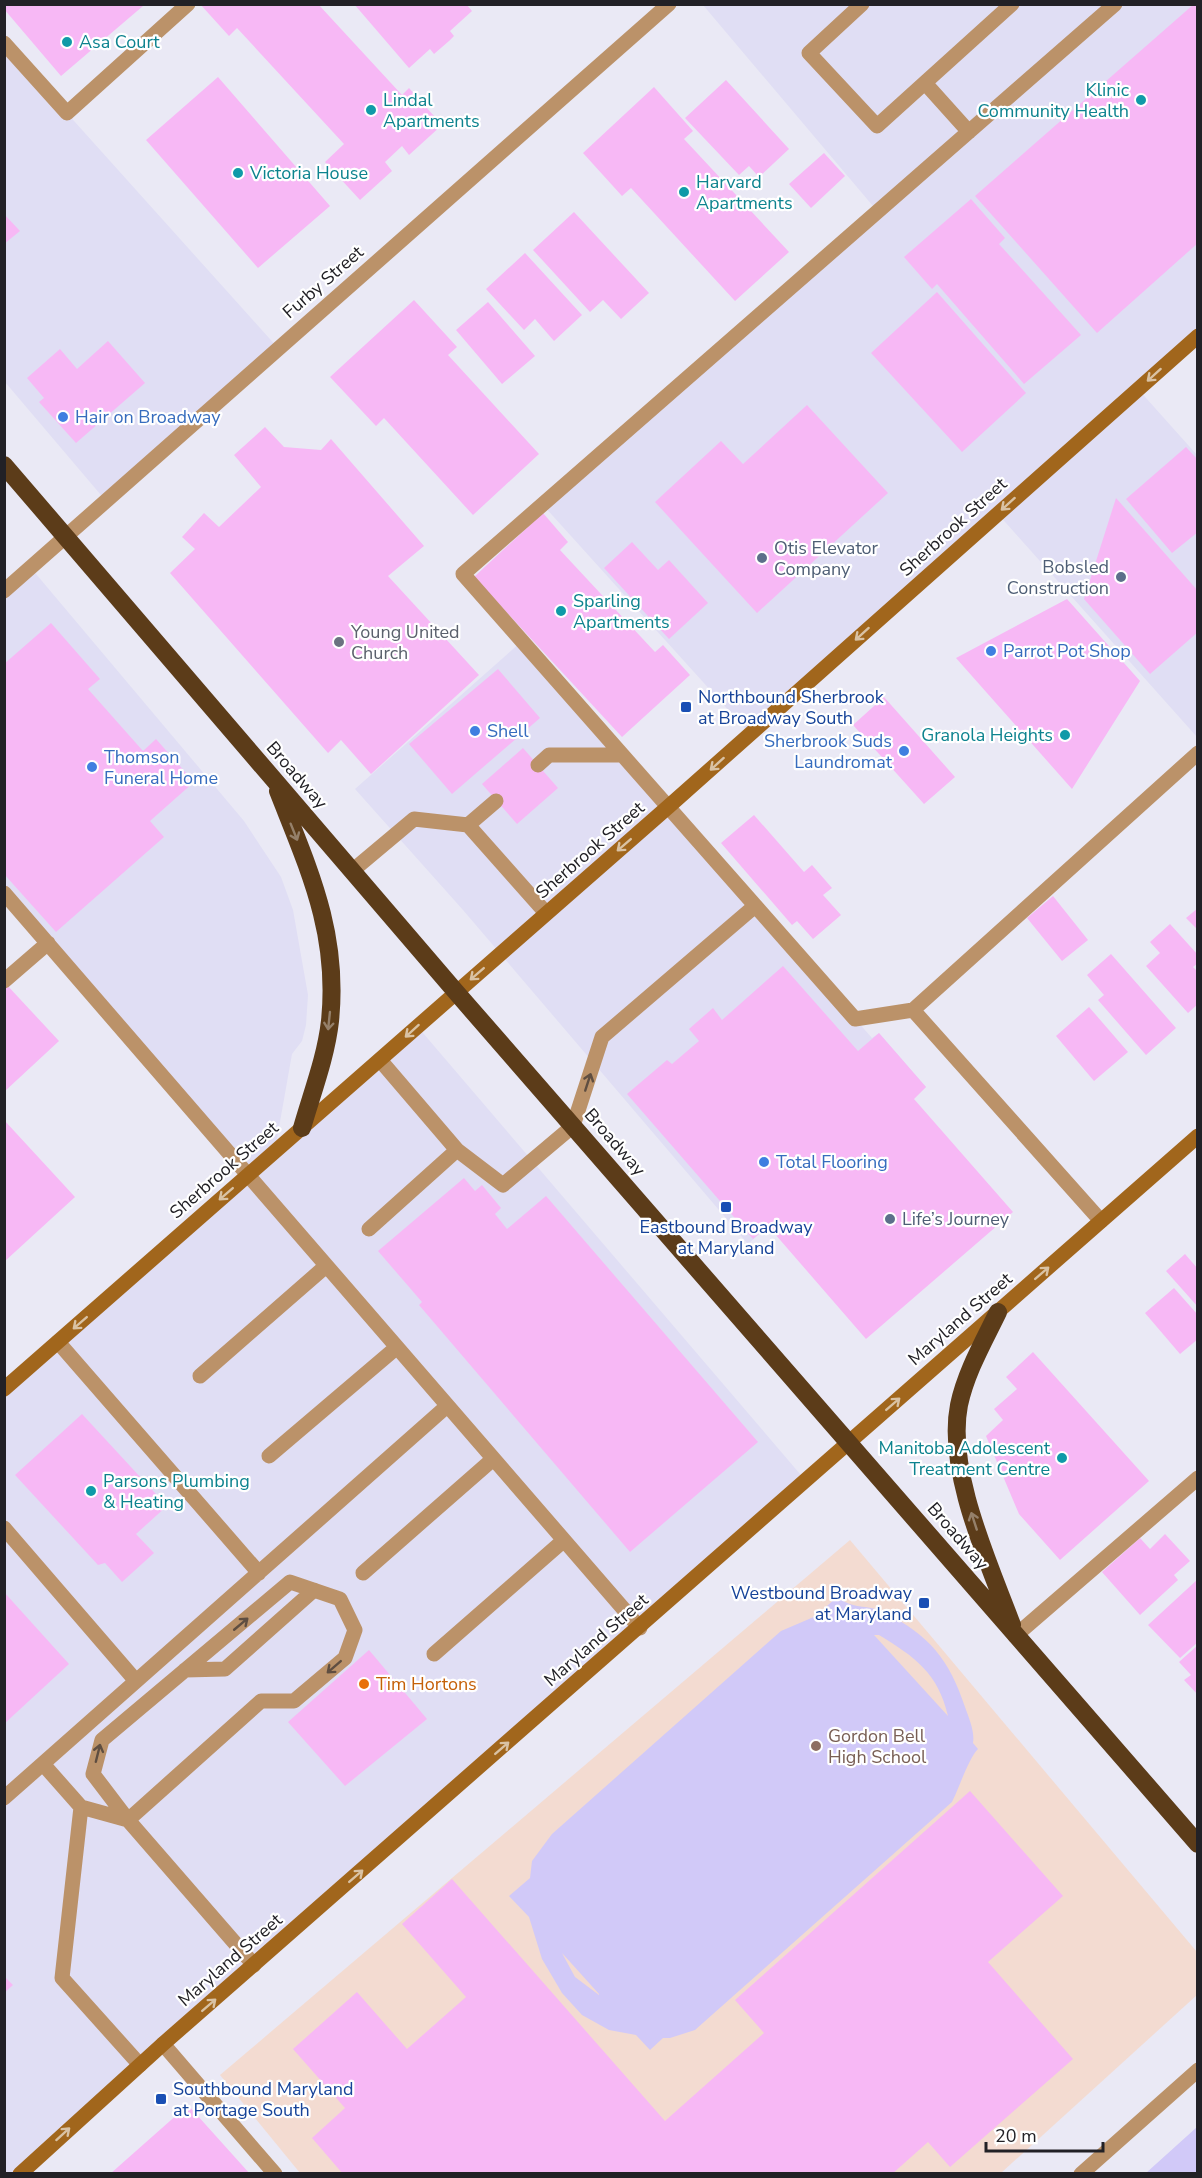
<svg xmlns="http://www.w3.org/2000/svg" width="1202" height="2178" font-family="'Nunito Sans',sans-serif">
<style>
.commercial{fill:#e0def4}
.education{fill:#f3dbd1}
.green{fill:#d1c9f8;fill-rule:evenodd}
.building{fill:#f7b8f5}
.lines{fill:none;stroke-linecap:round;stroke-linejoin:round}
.lane{stroke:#bb9269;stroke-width:15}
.street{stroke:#bb9269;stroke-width:15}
.secondary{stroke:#a1661c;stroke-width:15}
.highway{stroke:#5c3c19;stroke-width:18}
.oneway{stroke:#d9c2a4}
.oneway2{stroke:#95806a}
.oneway3{stroke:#5f4e41}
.culture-dot{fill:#0f9aa8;stroke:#fff;stroke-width:2}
.shop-dot{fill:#3f7fe0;stroke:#fff;stroke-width:2}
.service-dot{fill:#5c6f8a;stroke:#fff;stroke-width:2}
.worship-dot{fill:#6b7280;stroke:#fff;stroke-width:2}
.transit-dot{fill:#1a4fb4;stroke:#fff;stroke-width:2}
.food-dot{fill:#e8710a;stroke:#fff;stroke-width:2}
.education-dot{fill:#8d6e63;stroke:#fff;stroke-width:2}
.labels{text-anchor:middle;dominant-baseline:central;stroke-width:4.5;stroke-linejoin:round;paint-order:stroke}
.culture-label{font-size:18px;fill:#0d838f;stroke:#fff;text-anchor:start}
.street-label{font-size:18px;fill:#222126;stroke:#fff}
.shop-label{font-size:18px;fill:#366cbe;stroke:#fff;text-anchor:start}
.service-label{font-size:18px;fill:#4e5e75;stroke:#fff;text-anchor:start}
.worship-label{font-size:18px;fill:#5b616d;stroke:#fff;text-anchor:start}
.transit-label{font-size:18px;fill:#164399;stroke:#fff;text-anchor:start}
.food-label{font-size:18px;fill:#c56008;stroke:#fff;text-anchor:start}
.education-label{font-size:18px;fill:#785e54;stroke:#fff;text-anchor:start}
</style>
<rect width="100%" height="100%" fill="#eae9f5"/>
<path class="commercial" d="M 703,5 L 1197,5 L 1197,336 L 1138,389 L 1197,455 L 1197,737 L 998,514 L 750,734 L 543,505 L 878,212 Z
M 4,43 L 278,348 L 106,501 L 5,382 Z
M 31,568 L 244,821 L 281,877 L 293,910 L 308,995 L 306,1025 L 302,1041 L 292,1054 L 275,1150 L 417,1026 L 806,1481 L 20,2173 L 5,2173 L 4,1389 L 248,1174 L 5,893 L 5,591 Z
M 522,641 L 872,1038 L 879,1033 L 926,1087 L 748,1244 L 463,910 L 355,789 Z"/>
<path class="education" d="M 850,1540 L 1197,1952 L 1197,1995 L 1001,2173 L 300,2173 L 220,2075 Z"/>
<path class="green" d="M 838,1596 C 850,1610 867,1604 884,1612 C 930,1636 949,1659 965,1707 C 969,1718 975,1732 973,1743 L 978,1749 C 969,1758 959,1788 952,1802 L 695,2030 L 670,2038 L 663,2038 L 650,2050 L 636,2035 L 609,2030 L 582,2015 L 562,1993 L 542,1959 L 529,1917 L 509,1896 L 530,1878 L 532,1861 L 552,1834 L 781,1631 L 816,1616 ZM 874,1635 L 879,1635 C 915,1657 938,1673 948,1716 ZM 562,1953 L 599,1994 L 599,1995 L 575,1977 Z
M 1197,2127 L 1197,2173 L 1146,2173 Z"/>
<path class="building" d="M 4,4 L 142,4 L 143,6 L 61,76 L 4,9 Z
M 200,4 L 318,4 L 402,95 L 409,88 L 442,125 L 409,155 L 402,146 L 385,162 L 392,171 L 360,200 L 325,162 L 344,144 L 237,28 L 229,36 Z
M 354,4 L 466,4 L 472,11 L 450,31 L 454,36 L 449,41 L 434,54 L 430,49 L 409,68 Z
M 1194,4 L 1198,4 L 1198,243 L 1097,333 L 975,196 Z
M 218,77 L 330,206 L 258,268 L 146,140 Z
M 726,80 L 789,149 L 759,177 L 749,166 L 739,175 L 685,118 Z
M 654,87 L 693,131 L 684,139 L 789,252 L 735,301 L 631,188 L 622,196 L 583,153 Z
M 824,153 L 845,176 L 811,208 L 789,184 Z
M 971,199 L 1005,238 L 999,244 L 1081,335 L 1024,384 L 937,284 L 932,289 L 904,257 Z
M 574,212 L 649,293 L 621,319 L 603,300 L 590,312 L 533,250 Z
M 4,214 L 20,231 L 4,244 Z
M 525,253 L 582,315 L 554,341 L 535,319 L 524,330 L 486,289 Z
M 937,292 L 1026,393 L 962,452 L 871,353 Z
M 414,300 L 457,347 L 448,355 L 539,454 L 473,515 L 384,418 L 376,426 L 330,377 Z
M 488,302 L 535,356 L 502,384 L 456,330 Z
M 108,341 L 145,383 L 76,443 L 39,402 L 44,398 L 27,378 L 60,349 L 77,369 Z
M 807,405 L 888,493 L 757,613 L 655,502 L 721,441 L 743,464 Z
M 265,427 L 284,447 L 321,450 L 331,439 L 424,546 L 388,576 L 479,675 L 371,774 L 341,740 L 328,753 L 170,573 L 195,549 L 182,537 L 204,513 L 219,527 L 261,487 L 234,455 Z
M 1186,447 L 1198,460 L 1198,532 L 1172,553 L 1126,499 Z
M 1116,498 L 1198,591 L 1198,632 L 1150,674 L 1084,599 Z
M 543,513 L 568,542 L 560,550 L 655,652 L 663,645 L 690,675 L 622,737 L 474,577 Z
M 632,542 L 658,570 L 669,560 L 708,603 L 669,639 L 604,568 Z
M 1067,599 L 1140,681 L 1072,789 L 956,658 Z
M 51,623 L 100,679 L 88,689 L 143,751 L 156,739 L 194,782 L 150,821 L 164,837 L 56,932 L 4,874 L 4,664 Z
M 498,669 L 540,718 L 452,794 L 409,744 Z
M 884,697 L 955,777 L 924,804 L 853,725 Z
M 523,748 L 558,788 L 517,824 L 482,784 Z
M 754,815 L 804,872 L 812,865 L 832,888 L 823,895 L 841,915 L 813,939 L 797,921 L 792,925 L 721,843 Z
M 1053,896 L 1088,940 L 1062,961 L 1027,918 Z
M 1198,908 L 1198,930 L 1186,918 Z
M 1170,924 L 1198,955 L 1198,963 L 1193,967 L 1198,972 L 1198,1004 L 1188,1013 L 1146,966 L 1160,953 L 1150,942 Z
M 1111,954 L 1176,1028 L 1146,1055 L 1098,1000 L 1104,995 L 1087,975 Z
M 783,966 L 858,1051 L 879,1033 L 926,1087 L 914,1099 L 1013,1212 L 866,1339 L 768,1226 L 753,1239 L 627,1094 L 667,1060 L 672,1064 L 699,1041 L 689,1029 L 713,1008 L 722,1020 Z
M 6,984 L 59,1041 L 4,1092 L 4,985 Z
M 1089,1007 L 1128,1052 L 1094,1081 L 1056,1036 Z
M 4,1120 L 75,1197 L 4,1262 Z
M 464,1178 L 475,1191 L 482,1185 L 501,1208 L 495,1214 L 507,1229 L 546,1196 L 758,1442 L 630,1552 L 419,1305 L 422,1302 L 378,1251 Z
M 1185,1254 L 1198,1269 L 1198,1307 L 1166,1271 Z
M 1174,1288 L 1198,1315 L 1198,1339 L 1180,1354 L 1145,1313 Z
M 1033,1352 L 1149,1481 L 1060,1560 L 1019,1514 L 986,1436 L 1003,1420 L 994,1409 L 1017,1389 L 1006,1377 Z
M 82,1414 L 167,1506 L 136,1534 L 154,1553 L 122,1582 L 105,1563 L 98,1565 L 15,1475 Z
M 1165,1534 L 1190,1561 L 1174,1575 L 1178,1580 L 1140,1615 L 1102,1572 L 1140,1538 L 1150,1549 Z
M 1198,1579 L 1198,1642 L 1180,1658 L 1148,1625 Z
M 4,1592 L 69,1664 L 4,1724 Z
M 1198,1645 L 1198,1695 L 1184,1680 L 1191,1675 L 1179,1662 Z
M 369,1650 L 427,1719 L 345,1786 L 288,1722 Z
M 970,1791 L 1063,1896 L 988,1962 L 1073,2059 L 950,2167 L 928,2142 L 892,2174 L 343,2174 L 312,2138 L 345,2108 L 293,2049 L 357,1992 L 407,2049 L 466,1997 L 402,1924 L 452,1879 L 665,2121 L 764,2033 L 735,2000 Z
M 4,1976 L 13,1985 L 4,1993 Z
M 188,2105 L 250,2174 L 110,2174 Z"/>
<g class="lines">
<path class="lane" d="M 862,4 L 809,53 L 877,126 L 1012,4
M 1115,4 L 463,574 L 855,1019 L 913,1010 L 1198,753
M 4,43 L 67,113 L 188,4
M 925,83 L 969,132
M 538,765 L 549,755 L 622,755
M 468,825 L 496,801
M 352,871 L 414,819 L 468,825 L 546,913
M 4,893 L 640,1628
M 4,981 L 48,943
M 913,1010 L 1101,1221
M 380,1060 L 457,1150
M 369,1229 L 457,1150 L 503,1185 L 573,1126 L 602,1037 L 755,906
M 58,1342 L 259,1573
M 200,1376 L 326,1266
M 269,1456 L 396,1348
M 4,1528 L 136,1681
M 363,1573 L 492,1460
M 1015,1636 L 1198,1478
M 434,1654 L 563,1541
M 185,1670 L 225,1669 L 314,1590
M 43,1764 L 81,1807 L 128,1820
M 4,1798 L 446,1407
M 81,1807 L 62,1978 L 140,2065
M 128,1820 L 93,1774 L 102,1740 L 290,1582 L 340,1599 L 355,1630 L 345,1658 L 294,1701 L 261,1701 L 128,1820 L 254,1965
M 163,2044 L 275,2174"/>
<path class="street" d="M 4,591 L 669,4
M 1081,2174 L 1198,2070"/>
<path class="secondary" d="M 4,1389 L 668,807 L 1198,336
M 20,2174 L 163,2044 L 1198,1136"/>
<path class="highway" d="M 4,465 L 456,992 L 1198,1844
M 278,791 C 309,870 339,933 330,1021 C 326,1057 312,1093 302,1128
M 998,1312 C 984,1341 966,1372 959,1405 C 946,1471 989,1563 1012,1625"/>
</g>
<defs><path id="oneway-shaft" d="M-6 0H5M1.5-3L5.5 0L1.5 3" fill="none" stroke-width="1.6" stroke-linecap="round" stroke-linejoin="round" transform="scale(1.5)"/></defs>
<g class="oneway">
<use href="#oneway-shaft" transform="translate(1154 375) rotate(138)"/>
<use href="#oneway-shaft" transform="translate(1008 504) rotate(138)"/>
<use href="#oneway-shaft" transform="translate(862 634) rotate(138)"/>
<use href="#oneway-shaft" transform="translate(717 764) rotate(138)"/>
<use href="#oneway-shaft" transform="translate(624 845) rotate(139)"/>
<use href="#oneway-shaft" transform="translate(477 974) rotate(139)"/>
<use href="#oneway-shaft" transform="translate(412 1031) rotate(138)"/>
<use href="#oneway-shaft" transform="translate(226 1194) rotate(139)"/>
<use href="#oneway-shaft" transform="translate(1042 1273) rotate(-41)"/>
<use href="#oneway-shaft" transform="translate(80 1323) rotate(139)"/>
<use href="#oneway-shaft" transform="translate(893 1404) rotate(-41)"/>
<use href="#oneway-shaft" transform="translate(502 1748) rotate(-41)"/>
<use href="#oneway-shaft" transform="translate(356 1876) rotate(-41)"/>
<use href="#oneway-shaft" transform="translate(209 2005) rotate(-41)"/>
<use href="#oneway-shaft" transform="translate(63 2134) rotate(-42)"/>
</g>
<g class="oneway2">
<use href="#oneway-shaft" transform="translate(294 832) rotate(68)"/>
<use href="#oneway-shaft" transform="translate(329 1021) rotate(96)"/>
<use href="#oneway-shaft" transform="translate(974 1521) rotate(-108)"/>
</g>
<g class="oneway3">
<use href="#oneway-shaft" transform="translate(588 1082) rotate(-72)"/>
<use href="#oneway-shaft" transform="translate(241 1624) rotate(-40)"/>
<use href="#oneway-shaft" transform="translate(334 1667) rotate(139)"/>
<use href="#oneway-shaft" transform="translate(98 1753) rotate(-76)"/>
</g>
<g class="culture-dot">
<circle cx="67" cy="42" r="6"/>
<circle cx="1141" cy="100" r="6"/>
<circle cx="371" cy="110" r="6"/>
<circle cx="238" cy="173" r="6"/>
<circle cx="684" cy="192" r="6"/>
<circle cx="561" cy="611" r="6"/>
<circle cx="1065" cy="735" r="6"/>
<circle cx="1062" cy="1458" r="6"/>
<circle cx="91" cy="1491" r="6"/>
</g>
<g class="shop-dot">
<circle cx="63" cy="417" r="6"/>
<circle cx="991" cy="651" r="6"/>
<circle cx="475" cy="731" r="6"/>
<circle cx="904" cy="751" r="6"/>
<circle cx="92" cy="767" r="6"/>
<circle cx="764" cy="1162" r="6"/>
</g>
<g class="service-dot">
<circle cx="762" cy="558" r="6"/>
<circle cx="1121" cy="577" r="6"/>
<circle cx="890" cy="1219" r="6"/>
</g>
<circle class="worship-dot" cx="339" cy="642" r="6"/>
<g class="transit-dot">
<rect x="680" y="701" width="12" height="12" rx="3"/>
<rect x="720" y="1201" width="12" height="12" rx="3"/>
<rect x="918" y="1597" width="12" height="12" rx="3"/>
<rect x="155" y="2093" width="12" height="12" rx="3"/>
</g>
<circle class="food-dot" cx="364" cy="1684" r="6"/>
<circle class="education-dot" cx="816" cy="1746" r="6"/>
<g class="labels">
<g class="culture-label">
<text x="79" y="42">Asa Court</text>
<text x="1129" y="90" text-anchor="end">Klinic<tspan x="1129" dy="21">Community Health</tspan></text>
<text x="383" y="100">Lindal<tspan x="383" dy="21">Apartments</tspan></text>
<text x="250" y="173">Victoria House</text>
<text x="696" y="182">Harvard<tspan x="696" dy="21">Apartments</tspan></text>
<text x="573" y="601">Sparling<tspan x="573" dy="21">Apartments</tspan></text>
<text x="1053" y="735" text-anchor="end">Granola Heights</text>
<text x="1050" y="1448" text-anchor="end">Manitoba Adolescent<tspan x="1050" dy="21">Treatment Centre</tspan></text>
<text x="103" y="1481">Parsons Plumbing<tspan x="103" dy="21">&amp; Heating</tspan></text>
</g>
<g class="street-label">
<text transform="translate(323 282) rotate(-41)">Furby Street</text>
<text transform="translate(953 527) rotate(-42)">Sherbrook Street</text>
<text transform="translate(297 775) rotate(49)">Broadway</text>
<text transform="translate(590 850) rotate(-41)">Sherbrook Street</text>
<text transform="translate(615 1142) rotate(49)">Broadway</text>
<text transform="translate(224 1170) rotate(-41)">Sherbrook Street</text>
<text transform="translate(960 1319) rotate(-41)">Maryland Street</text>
<text transform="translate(958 1536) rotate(49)">Broadway</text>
<text transform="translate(596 1640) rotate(-41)">Maryland Street</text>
<text transform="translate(230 1960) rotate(-41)">Maryland Street</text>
</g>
<g class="shop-label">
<text x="75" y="417">Hair on Broadway</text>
<text x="1003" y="651">Parrot Pot Shop</text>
<text x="487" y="731">Shell</text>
<text x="892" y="741" text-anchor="end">Sherbrook Suds<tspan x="892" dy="21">Laundromat</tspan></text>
<text x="104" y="757">Thomson<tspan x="104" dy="21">Funeral Home</tspan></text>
<text x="776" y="1162">Total Flooring</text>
</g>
<g class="service-label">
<text x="774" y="548">Otis Elevator<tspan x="774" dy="21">Company</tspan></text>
<text x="1109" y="567" text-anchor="end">Bobsled<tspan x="1109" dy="21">Construction</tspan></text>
<text x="902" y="1219">Life’s Journey</text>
</g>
<g class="worship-label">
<text x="351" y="632">Young United<tspan x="351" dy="21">Church</tspan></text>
</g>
<g class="transit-label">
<text x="698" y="697">Northbound Sherbrook<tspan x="698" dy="21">at Broadway South</tspan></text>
<text x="726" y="1227" text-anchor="middle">Eastbound Broadway<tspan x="726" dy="21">at Maryland</tspan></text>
<text x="912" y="1593" text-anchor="end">Westbound Broadway<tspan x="912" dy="21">at Maryland</tspan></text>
<text x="173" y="2089">Southbound Maryland<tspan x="173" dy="21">at Portage South</tspan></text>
</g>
<g class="food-label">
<text x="376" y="1684">Tim Hortons</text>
</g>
<g class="education-label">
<text x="828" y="1736">Gordon Bell<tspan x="828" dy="21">High School</tspan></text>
</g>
</g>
<rect width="1202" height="2178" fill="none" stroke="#222126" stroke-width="12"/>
<path d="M986 2142v9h117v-9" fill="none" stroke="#222126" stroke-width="3"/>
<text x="995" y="2142" font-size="18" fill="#222126" stroke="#ffffff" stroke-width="4.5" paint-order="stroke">20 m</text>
</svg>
